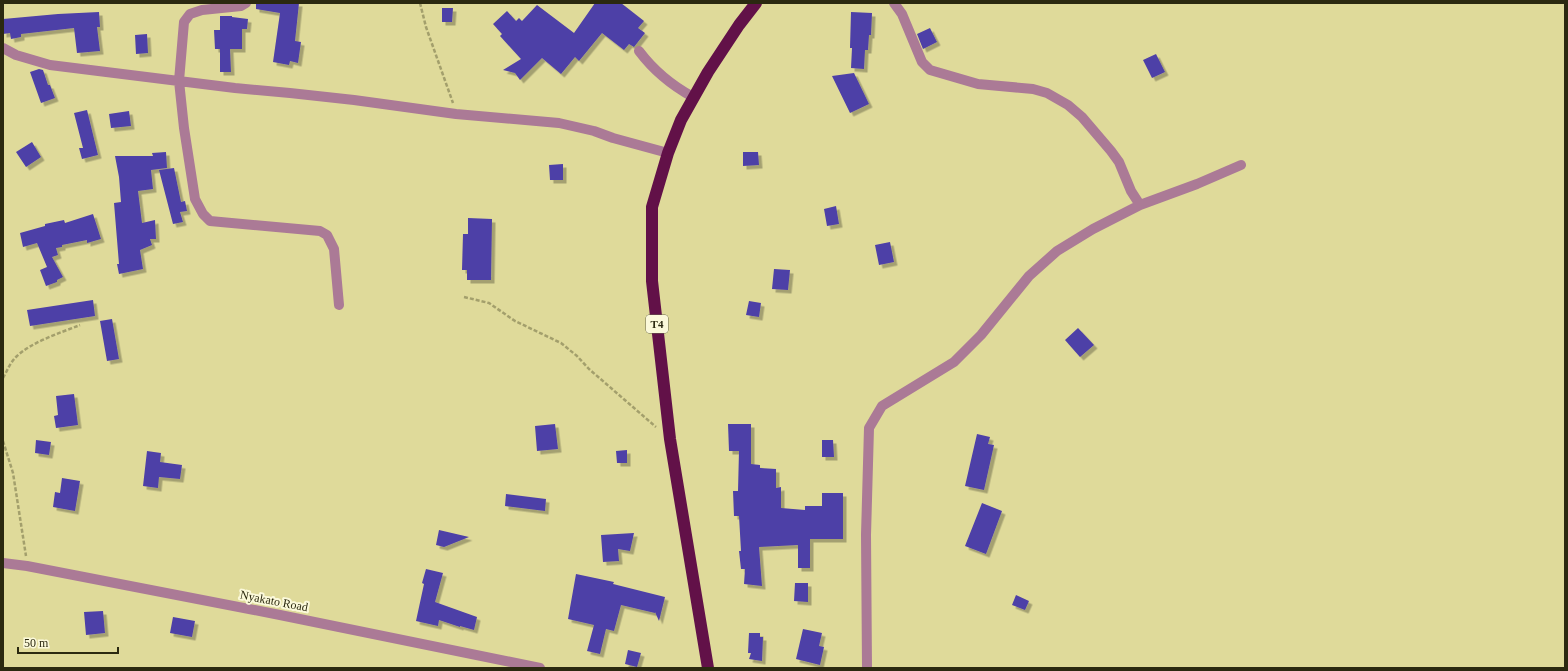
<svg xmlns="http://www.w3.org/2000/svg" width="1568" height="671" font-family="'Times New Roman',serif">
<style>
.building{fill:#4e3fa7;filter:url(#shadow)}
.lines{fill:none;stroke-linecap:round;stroke-linejoin:round}
.path{stroke:#a39f6c;stroke-width:2.5;stroke-dasharray:4 2;stroke-linecap:butt}
.minor{stroke:#ab7a96;stroke-width:10}
.highway{stroke:#621148;stroke-width:12}
.labels{text-anchor:middle;dominant-baseline:central;stroke-width:4;stroke-linejoin:round;paint-order:stroke}
.shield{fill:#fbf9da;stroke:#69674d;stroke-width:1}
.shield-label{font-size:11px;font-weight:bold;fill:#2b2910}
.street-label{font-size:12px;fill:#2b2910;stroke:#fbf9da}
</style>
<defs>
<filter id="shadow"><feDropShadow dx="3.5" dy="3.5" stdDeviation="0" flood-color="#0004"/></filter>
</defs>
<rect width="100%" height="100%" fill="#dfda9a"/>
<path class="building" d="M 256,3 L 299,3 L 295,41 L 301,42 L 298,63 L 290,61 L 289,65 L 273,62 L 280,13 L 256,9 Z
M 595,3 L 621,3 L 644,21 L 638,28 L 645,33 L 634,47 L 629,44 L 624,50 L 602,33 L 579,61 L 575,57 L 561,74 L 542,58 L 520,80 L 515,73 L 503,70 L 521,59 L 500,36 L 502,34 L 493,24 L 507,11 L 516,21 L 519,18 L 522,21 L 537,5 L 574,33 Z
M 442,8 L 453,8 L 452,22 L 442,22 Z
M 99,12 L 100,27 L 97,27 L 100,51 L 77,53 L 74,28 L 21,34 L 21,37 L 11,39 L 10,33 L 3,34 L 3,19 L 58,14 Z
M 851,12 L 872,13 L 871,35 L 869,35 L 868,50 L 865,50 L 864,69 L 851,68 L 852,48 L 850,48 Z
M 220,16 L 232,16 L 232,17 L 248,19 L 247,29 L 242,29 L 242,49 L 230,49 L 231,72 L 220,72 L 220,49 L 215,49 L 214,30 L 220,30 Z
M 930,28 L 937,42 L 923,49 L 917,34 Z
M 147,34 L 148,53 L 136,54 L 135,35 Z
M 1156,54 L 1165,72 L 1152,78 L 1143,60 Z
M 39,69 L 43,70 L 48,85 L 50,85 L 55,98 L 41,103 L 30,72 Z
M 854,73 L 869,104 L 850,113 L 832,76 Z
M 87,110 L 98,155 L 82,159 L 79,148 L 83,148 L 74,113 Z
M 129,111 L 131,126 L 111,128 L 109,114 Z
M 32,142 L 41,157 L 26,167 L 16,152 Z
M 166,152 L 167,168 L 151,170 L 153,189 L 138,191 L 142,223 L 155,220 L 156,239 L 150,239 L 152,245 L 140,250 L 143,269 L 119,274 L 117,264 L 119,264 L 114,203 L 121,202 L 119,177 L 115,156 L 153,156 L 152,153 Z
M 743,152 L 758,152 L 759,165 L 743,166 Z
M 563,164 L 563,180 L 550,180 L 549,165 Z
M 174,168 L 181,202 L 185,201 L 187,211 L 180,212 L 183,222 L 173,224 L 159,170 Z
M 836,206 L 839,224 L 827,226 L 824,209 Z
M 93,214 L 101,239 L 87,243 L 87,240 L 62,245 L 62,247 L 56,248 L 58,255 L 52,257 L 63,277 L 57,280 L 57,282 L 46,286 L 40,270 L 47,267 L 37,243 L 23,247 L 20,233 L 45,226 L 45,224 L 64,220 L 65,223 Z
M 468,218 L 492,219 L 491,280 L 467,280 L 467,270 L 462,270 L 463,234 L 468,234 Z
M 890,242 L 894,262 L 879,265 L 875,245 Z
M 774,269 L 790,270 L 788,290 L 772,289 Z
M 93,300 L 95,316 L 30,326 L 27,310 Z
M 749,301 L 761,303 L 759,317 L 746,315 Z
M 112,319 L 119,359 L 107,361 L 100,321 Z
M 1078,328 L 1094,345 L 1080,357 L 1065,340 Z
M 74,394 L 78,425 L 56,428 L 54,416 L 58,415 L 56,396 Z
M 555,424 L 558,449 L 537,451 L 535,426 Z
M 728,424 L 751,424 L 751,464 L 760,465 L 760,468 L 776,469 L 776,488 L 781,487 L 781,508 L 805,510 L 805,506 L 822,506 L 822,493 L 843,493 L 843,539 L 810,539 L 810,568 L 798,568 L 798,545 L 759,547 L 762,586 L 744,584 L 745,569 L 741,569 L 739,551 L 741,551 L 739,516 L 734,516 L 733,491 L 738,491 L 739,451 L 729,451 Z
M 977,434 L 990,437 L 988,444 L 994,445 L 984,490 L 965,486 Z
M 36,440 L 51,442 L 49,455 L 35,453 Z
M 822,440 L 833,440 L 834,457 L 822,457 Z
M 627,450 L 627,463 L 617,463 L 616,451 Z
M 147,451 L 161,453 L 160,462 L 182,465 L 180,479 L 159,477 L 158,488 L 143,486 Z
M 62,478 L 80,481 L 75,511 L 53,507 L 55,492 L 60,493 Z
M 506,494 L 546,499 L 545,511 L 505,506 Z
M 982,503 L 1002,511 L 986,554 L 965,546 Z
M 439,530 L 469,537 L 444,547 L 436,545 Z
M 634,533 L 630,551 L 618,549 L 619,561 L 603,562 L 601,535 Z
M 426,569 L 443,573 L 435,602 L 477,617 L 474,630 L 460,626 L 460,627 L 439,620 L 438,626 L 416,621 L 424,584 L 422,583 Z
M 576,574 L 614,582 L 613,584 L 665,597 L 659,621 L 655,612 L 655,613 L 621,605 L 614,631 L 606,629 L 600,654 L 587,651 L 594,625 L 568,619 Z
M 795,583 L 808,583 L 808,602 L 794,601 Z
M 1016,595 L 1029,601 L 1025,610 L 1012,605 Z
M 103,611 L 105,633 L 86,635 L 84,612 Z
M 173,617 L 195,621 L 192,637 L 170,633 Z
M 803,629 L 822,633 L 819,646 L 824,647 L 820,665 L 796,659 Z
M 749,633 L 760,633 L 760,637 L 763,637 L 762,661 L 749,659 L 751,653 L 748,653 Z
M 628,650 L 641,653 L 637,667 L 625,664 Z"/>
<g class="lines">
<path class="path" d="M 420,3 L 426,27 L 453,103
M 464,297 L 489,303 L 515,321 L 561,343 L 577,356 L 589,369 L 656,427
M 3,378 C 7,371 10,363 16,357 C 31,342 60,333 80,325
M 3,441 L 13,473 L 26,556"/>
<path class="minor" d="M 246,3 L 241,6 L 202,10 L 190,14 L 184,22 L 179,81 L 184,128 L 195,199 L 203,214 L 210,221 L 320,231 L 327,235 L 334,249 L 339,305
M 894,3 L 902,14 L 922,62 L 930,70 L 978,84 L 1033,89 L 1047,93 L 1068,105 L 1082,117 L 1111,151 L 1119,162 L 1131,191 L 1140,205
M 3,48 L 16,55 L 50,65 L 235,88 L 290,93 L 354,100 L 456,114 L 559,123 L 594,131 L 613,138 L 668,153
M 639,51 C 654,71 671,85 693,97
M 3,563 L 27,566 L 280,615 L 540,668
M 867,668 L 866,535 L 869,428 L 882,406 L 954,362 L 981,335 L 1029,276 L 1057,251 L 1093,229 L 1140,205 L 1197,184 L 1241,165"/>
<path class="highway" d="M 708,668 L 670,439 L 652,281 L 652,207 L 668,153 L 681,120 L 708,72 L 739,25 L 756,3"/>
</g>
<g class="labels">
<rect class="shield" x="646" y="315" width="22" height="18" rx="3"/>
<g class="shield-label">
<text x="657" y="324">T4</text>
</g>
<g class="street-label">
<text transform="translate(274 601) rotate(11)">Nyakato Road</text>
</g>
</g>
<rect width="1568" height="671" fill="none" stroke="#2b2910" stroke-width="8"/>
<path d="M18 647v6h100v-6" fill="none" stroke="#2b2910" stroke-width="2"/>
<text x="24" y="647" font-size="12" fill="#2b2910" stroke="#fbf9da" stroke-width="3" paint-order="stroke">50 m</text>
</svg>
